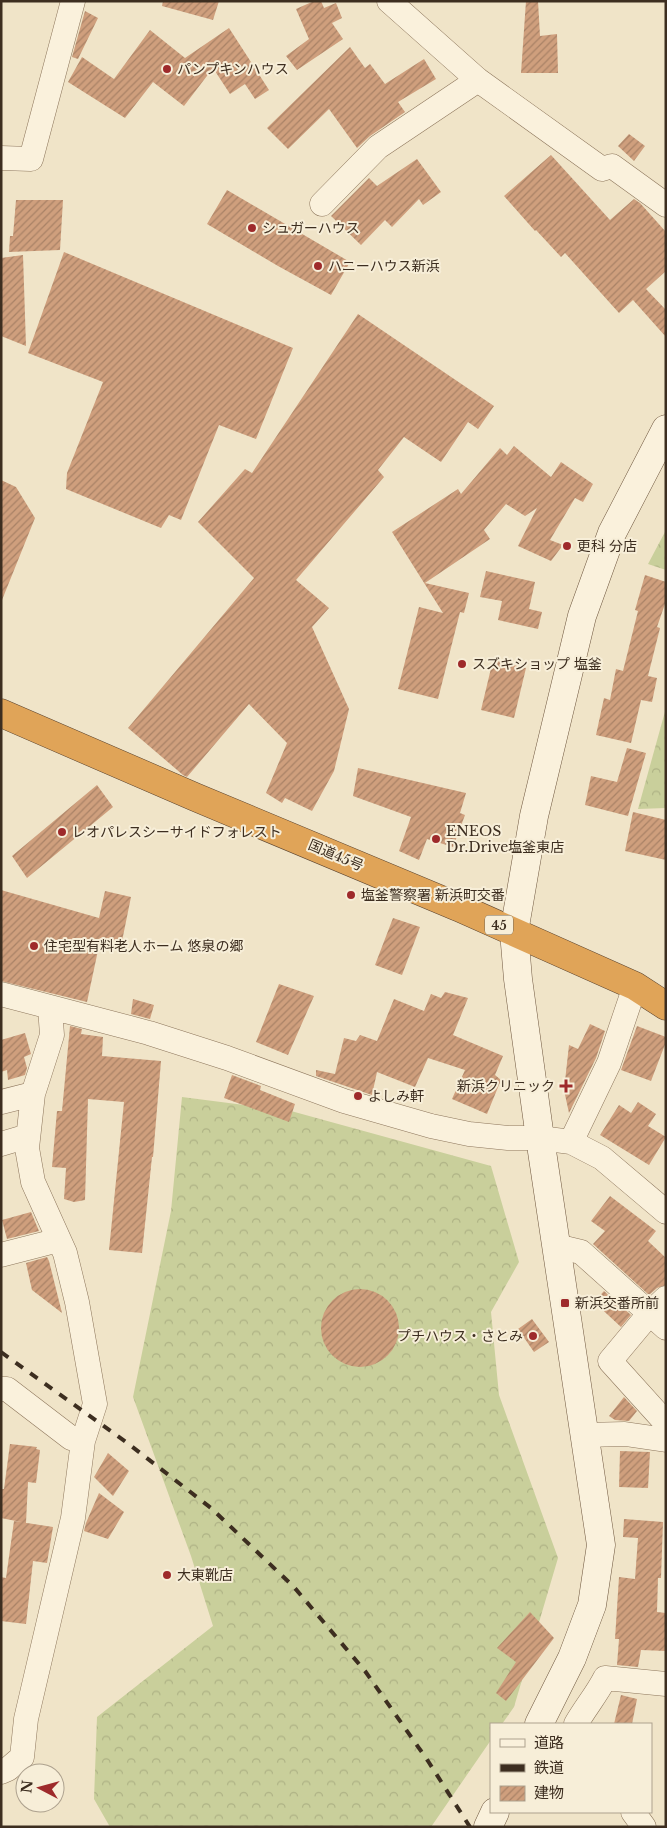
<svg xmlns="http://www.w3.org/2000/svg" width="667" height="1828" font-family="'Libre Baskerville','Noto Sans JP',serif">
<style>
.forest{fill:url(#forest-crowns)}
.building{fill:url(#building-hatch)}
.lines{fill:none;stroke-linecap:round;stroke-linejoin:round}
.street-casing{stroke:#8d765c;stroke-width:25}
.secondary-casing{stroke:#6f573f;stroke-width:29}
.highway-casing{stroke:#5b4430;stroke-width:29}
.street{stroke:#faf1dc;stroke-width:24}
.secondary{stroke:#faf1dc;stroke-width:28}
.highway{stroke:#e0a458;stroke-width:28}
.rail{stroke:#3d2e20;stroke-width:4;stroke-dasharray:9 9;stroke-linecap:butt}
.poi-dot{fill:#9e2a2b;stroke:#f7eed8;stroke-width:2}
.labels{text-anchor:middle;dominant-baseline:central;stroke-width:4;stroke-linejoin:round;paint-order:stroke}
.shield{fill:#f7eed8;stroke:#756857;stroke-width:1}
.shield-label{font-size:12px;font-weight:bold;fill:#3d2e20}
.poi-label{font-size:14px;fill:#3d2e20;stroke:#f7eed8;text-anchor:start}
.street-label{font-size:14px;fill:#3d2e20;stroke:#f7eed8}
</style>
<defs>
<pattern id="forest-crowns" width="20" height="18" patternUnits="userSpaceOnUse" patternTransform="scale(1.25)"><rect width="20" height="18" fill="#c9cf9b"/><path d="M2 6a3 3 0 1 1 6 0M12 15a3 3 0 1 1 6 0" fill="none" stroke="#aeb285"/></pattern>
<pattern id="building-hatch" width="6" height="6" patternUnits="userSpaceOnUse" patternTransform="scale(1.25)"><rect width="6" height="6" fill="#cf9f7d"/><path d="M-1 1l2-2M0 6l6-6M5 7l2-2" fill="none" stroke="#a98266"/></pattern>
</defs>
<rect width="100%" height="100%" fill="#f0e4c8"/>
<path class="forest" d="M 666,530 L 666,570 L 648,564 Z
M 666,708 L 666,808 L 638,809 Z
M 182,1097 L 291,1111 L 491,1166 L 519,1262 L 491,1312 L 499,1395 L 558,1558 L 514,1707 L 502,1724 L 491,1724 L 491,1740 L 431,1827 L 110,1827 L 94,1799 L 97,1717 L 213,1626 L 191,1556 L 133,1397 L 171,1211 Z"/>
<path class="building" d="M 163,1 L 219,1 L 213,20 L 162,6 Z
M 314,1 L 321,1 L 324,8 L 336,3 L 342,18 L 332,23 L 343,39 L 297,70 L 286,56 L 309,39 L 296,9 Z
M 526,1 L 538,1 L 540,36 L 557,34 L 558,73 L 521,73 Z
M 85,11 L 98,18 L 78,59 L 72,57 Z
M 229,28 L 269,90 L 255,99 L 245,84 L 230,94 L 213,68 L 184,106 L 153,82 L 125,118 L 68,82 L 82,57 L 114,79 L 150,30 L 185,58 Z
M 350,47 L 365,68 L 370,64 L 385,84 L 424,59 L 436,79 L 398,102 L 405,112 L 370,136 L 357,148 L 329,109 L 288,149 L 267,128 Z
M 629,134 L 645,146 L 634,161 L 618,146 Z
M 551,155 L 610,220 L 634,199 L 640,203 L 666,232 L 666,271 L 646,289 L 666,310 L 666,337 L 633,300 L 619,313 L 565,253 L 561,257 L 536,230 L 535,231 L 504,196 Z
M 417,159 L 441,192 L 423,205 L 419,199 L 392,227 L 385,220 L 361,245 L 331,216 L 369,178 L 377,186 Z
M 227,190 L 350,262 L 331,295 L 278,266 L 207,224 Z
M 16,200 L 63,200 L 60,250 L 9,252 L 10,236 L 13,236 Z
M 64,252 L 293,348 L 256,439 L 219,425 L 181,520 L 169,515 L 161,528 L 66,489 L 67,473 L 103,382 L 28,353 Z
M 23,255 L 26,346 L 1,336 L 1,258 Z
M 358,314 L 494,406 L 478,429 L 468,422 L 441,462 L 404,437 L 378,470 L 384,477 L 296,580 L 329,608 L 312,627 L 349,709 L 334,771 L 312,811 L 285,798 L 282,803 L 266,793 L 287,743 L 249,704 L 187,777 L 183,775 L 128,728 L 254,578 L 198,522 L 245,469 L 252,473 Z
M 514,446 L 551,477 L 561,462 L 593,484 L 583,502 L 575,498 L 550,540 L 563,545 L 551,561 L 518,546 L 537,508 L 525,516 L 506,504 L 484,530 L 490,539 L 425,583 L 469,593 L 464,613 L 460,612 L 438,699 L 398,689 L 419,607 L 443,613 L 392,532 L 458,489 L 461,494 L 500,448 L 507,455 Z
M 1,480 L 16,487 L 35,518 L 2,600 Z
M 486,571 L 535,582 L 529,609 L 542,612 L 538,629 L 498,620 L 502,601 L 480,597 Z
M 645,575 L 666,582 L 666,601 L 657,627 L 660,628 L 648,676 L 657,678 L 652,702 L 641,700 L 631,743 L 596,735 L 604,698 L 610,700 L 616,669 L 623,671 L 638,611 L 635,610 Z
M 493,660 L 526,668 L 514,718 L 481,710 Z
M 627,748 L 646,753 L 628,816 L 585,805 L 591,776 L 617,782 Z
M 358,768 L 466,793 L 460,813 L 465,815 L 453,847 L 427,839 L 419,860 L 399,851 L 411,817 L 353,796 Z
M 97,785 L 113,807 L 27,878 L 12,856 Z
M 633,812 L 666,820 L 666,860 L 625,851 Z
M 1,890 L 99,918 L 105,891 L 131,897 L 121,946 L 100,941 L 87,1002 L 1,981 Z
M 393,918 L 420,927 L 402,975 L 375,965 Z
M 279,984 L 314,996 L 288,1055 L 256,1042 Z
M 445,992 L 468,998 L 453,1035 L 503,1056 L 495,1075 L 501,1080 L 487,1114 L 452,1099 L 465,1070 L 428,1058 L 415,1087 L 377,1072 L 372,1095 L 316,1076 L 316,1070 L 335,1074 L 344,1038 L 356,1041 L 360,1035 L 377,1041 L 394,999 L 424,1011 L 431,994 L 441,998 Z
M 133,999 L 154,1005 L 150,1019 L 131,1014 Z
M 590,1024 L 605,1031 L 596,1058 L 569,1113 L 564,1090 L 569,1045 L 578,1049 Z
M 70,1026 L 82,1029 L 81,1034 L 103,1037 L 102,1056 L 161,1061 L 153,1157 L 152,1157 L 142,1253 L 109,1250 L 124,1102 L 88,1099 L 85,1200 L 74,1202 L 64,1199 L 66,1168 L 52,1167 L 57,1111 L 62,1111 Z
M 637,1026 L 666,1037 L 666,1042 L 651,1081 L 621,1070 Z
M 25,1033 L 31,1054 L 24,1057 L 27,1068 L 25,1075 L 8,1080 L 7,1070 L 1,1072 L 1,1040 Z
M 232,1075 L 261,1086 L 260,1090 L 295,1104 L 289,1122 L 224,1098 Z
M 638,1102 L 656,1114 L 648,1126 L 666,1137 L 649,1165 L 600,1135 L 619,1105 L 631,1113 Z
M 610,1196 L 656,1231 L 648,1241 L 666,1258 L 666,1285 L 657,1288 L 649,1295 L 593,1244 L 605,1231 L 591,1221 Z
M 31,1212 L 39,1231 L 7,1239 L 2,1220 Z
M 47,1257 L 49,1261 L 62,1313 L 32,1290 L 26,1263 Z
M321 1328a39 39 0 1 1 78 0a39 39 0 1 1-78 0Z
M 604,1291 L 631,1315 L 621,1327 L 594,1302 Z
M 532,1319 L 549,1342 L 534,1352 L 518,1329 Z
M 624,1397 L 637,1411 L 629,1421 L 615,1420 L 609,1416 Z
M 10,1444 L 37,1447 L 36,1449 L 40,1450 L 36,1483 L 28,1482 L 26,1523 L 1,1518 L 1,1489 L 4,1489 Z
M 620,1451 L 650,1452 L 648,1488 L 619,1487 Z
M 108,1453 L 129,1471 L 113,1496 L 94,1477 Z
M 99,1493 L 124,1512 L 108,1539 L 84,1531 L 86,1523 Z
M 624,1519 L 663,1522 L 661,1578 L 658,1578 L 657,1612 L 666,1613 L 666,1651 L 641,1650 L 638,1667 L 617,1665 L 619,1639 L 615,1639 L 619,1577 L 635,1579 L 638,1538 L 623,1537 Z
M 14,1521 L 53,1527 L 47,1563 L 33,1561 L 26,1624 L 1,1621 L 1,1577 L 6,1578 Z
M 530,1612 L 554,1638 L 506,1701 L 496,1693 L 516,1662 L 497,1648 Z
M 621,1695 L 637,1699 L 632,1724 L 614,1724 Z"/>
<g class="lines">
<defs>
<path id="street" d="M 389,1 L 478,80 L 602,169 L 612,166 L 666,205
M 1,158 L 31,159 L 73,1
M 322,204 L 378,147 L 478,80
M 1,994 L 149,1033 L 227,1058 L 344,1101 L 431,1126 L 469,1134 L 508,1138 L 540,1138 L 571,1142 L 602,1158 L 666,1212
M 1,1102 L 33,1094
M 571,1142 L 609,1063 L 635,986
M 1,1144 L 28,1136
M 556,1246 L 581,1252 L 666,1328
M 1,1255 L 59,1240
M 666,1298 L 650,1313 L 610,1361 L 666,1423
M 1,1389 L 7,1389 L 71,1438 L 83,1441
M 584,1435 L 625,1434 L 666,1440
M 576,1724 C 585,1708 597,1694 605,1678 L 666,1684
M 1,1772 L 8,1769 L 22,1757 L 26,1719 L 73,1518 L 83,1441 L 95,1404 L 77,1302 L 65,1253 L 33,1182 L 27,1148 L 33,1094 L 52,1035 L 50,1007
M 633,1812 L 644,1827"/>
<path id="secondary" d="M 539,1724 L 572,1658 L 592,1605 L 601,1545 L 540,1138 L 518,979 L 514,932 L 534,816 L 582,616 L 612,533 L 666,429
M 488,1827 L 495,1812"/>
<path id="highway" d="M 1,713 L 195,797 L 458,907 L 635,986 L 666,1006"/>
</defs>
<use href="#street" class="street-casing"/>
<use href="#secondary" class="secondary-casing"/>
<use href="#highway" class="highway-casing"/>
<use href="#street" class="street"/>
<use href="#secondary" class="secondary"/>
<use href="#highway" class="highway"/>
<path class="rail" d="M 1,1352 L 130,1445 L 211,1508 L 294,1587 L 365,1671 L 428,1761 L 470,1827"/>
</g>
<g class="poi-dot">
<circle cx="167" cy="69" r="5"/>
<circle cx="252" cy="228" r="5"/>
<circle cx="318" cy="266" r="5"/>
<circle cx="567" cy="546" r="5"/>
<circle cx="462" cy="664" r="5"/>
<circle cx="62" cy="832" r="5"/>
<circle cx="436" cy="839" r="5"/>
<circle cx="351" cy="895" r="5"/>
<circle cx="34" cy="946" r="5"/>
<path d="M563.5 1078.5h5v5h5v5h-5v5h-5v-5h-5v-5h5z"/>
<circle cx="358" cy="1096" r="5"/>
<rect x="560" y="1298" width="10" height="10" rx="2.5"/>
<circle cx="533" cy="1336" r="5"/>
<circle cx="167" cy="1575" r="5"/>
</g>
<g class="labels">
<rect class="shield" x="485" y="915.5" width="28" height="19" rx="4"/>
<g class="shield-label">
<text x="499" y="925">45</text>
</g>
<g class="poi-label">
<text x="177" y="69">パンプキンハウス</text>
<text x="262" y="228">シュガーハウス</text>
<text x="328" y="266">ハニーハウス新浜</text>
<text x="577" y="546">更科 分店</text>
<text x="472" y="664">スズキショップ 塩釜</text>
<text x="446" y="831">ENEOS<tspan x="446" dy="16">Dr.Drive塩釜東店</tspan></text>
<text x="72" y="832">レオパレスシーサイドフォレスト</text>
<text x="361" y="895">塩釜警察署 新浜町交番</text>
<text x="44" y="946">住宅型有料老人ホーム 悠泉の郷</text>
<text x="555" y="1086" text-anchor="end">新浜クリニック</text>
<text x="368" y="1096">よしみ軒</text>
<text x="575" y="1303">新浜交番所前</text>
<text x="523" y="1336" text-anchor="end">プチハウス・さとみ</text>
<text x="177" y="1575">大東靴店</text>
</g>
<g class="street-label">
<text transform="translate(336 855) rotate(23)">国道45号</text>
</g>
</g>
<rect width="667" height="1828" fill="none" stroke="#3d2e20" stroke-width="5"/>
<rect x="490" y="1723" width="162" height="90" fill="#f7eed8" stroke="#ada18e"/>
<rect x="500" y="1739" width="25" height="8" fill="#faf1dc" stroke="#ada18e"/>
<text x="534" y="1748" font-size="15" fill="#3d2e20">道路</text>
<rect x="500" y="1764" width="25" height="8" fill="#3d2e20" stroke="#ada18e"/>
<text x="534" y="1773" font-size="15" fill="#3d2e20">鉄道</text>
<rect x="500" y="1786" width="25" height="15" fill="url(#building-hatch)" stroke="#ada18e"/>
<text x="534" y="1798" font-size="15" fill="#3d2e20">建物</text>
<g transform="translate(40 1788) rotate(276)"><circle r="24" fill="#f7eed8" stroke="#ada18e"/>
<path d="M0-4L9 19L0 12L-9 19Z" fill="#9e2a2b"/>
<text y="-8" font-size="14" font-weight="bold" text-anchor="middle" fill="#3d2e20">N</text>
</g>
</svg>
